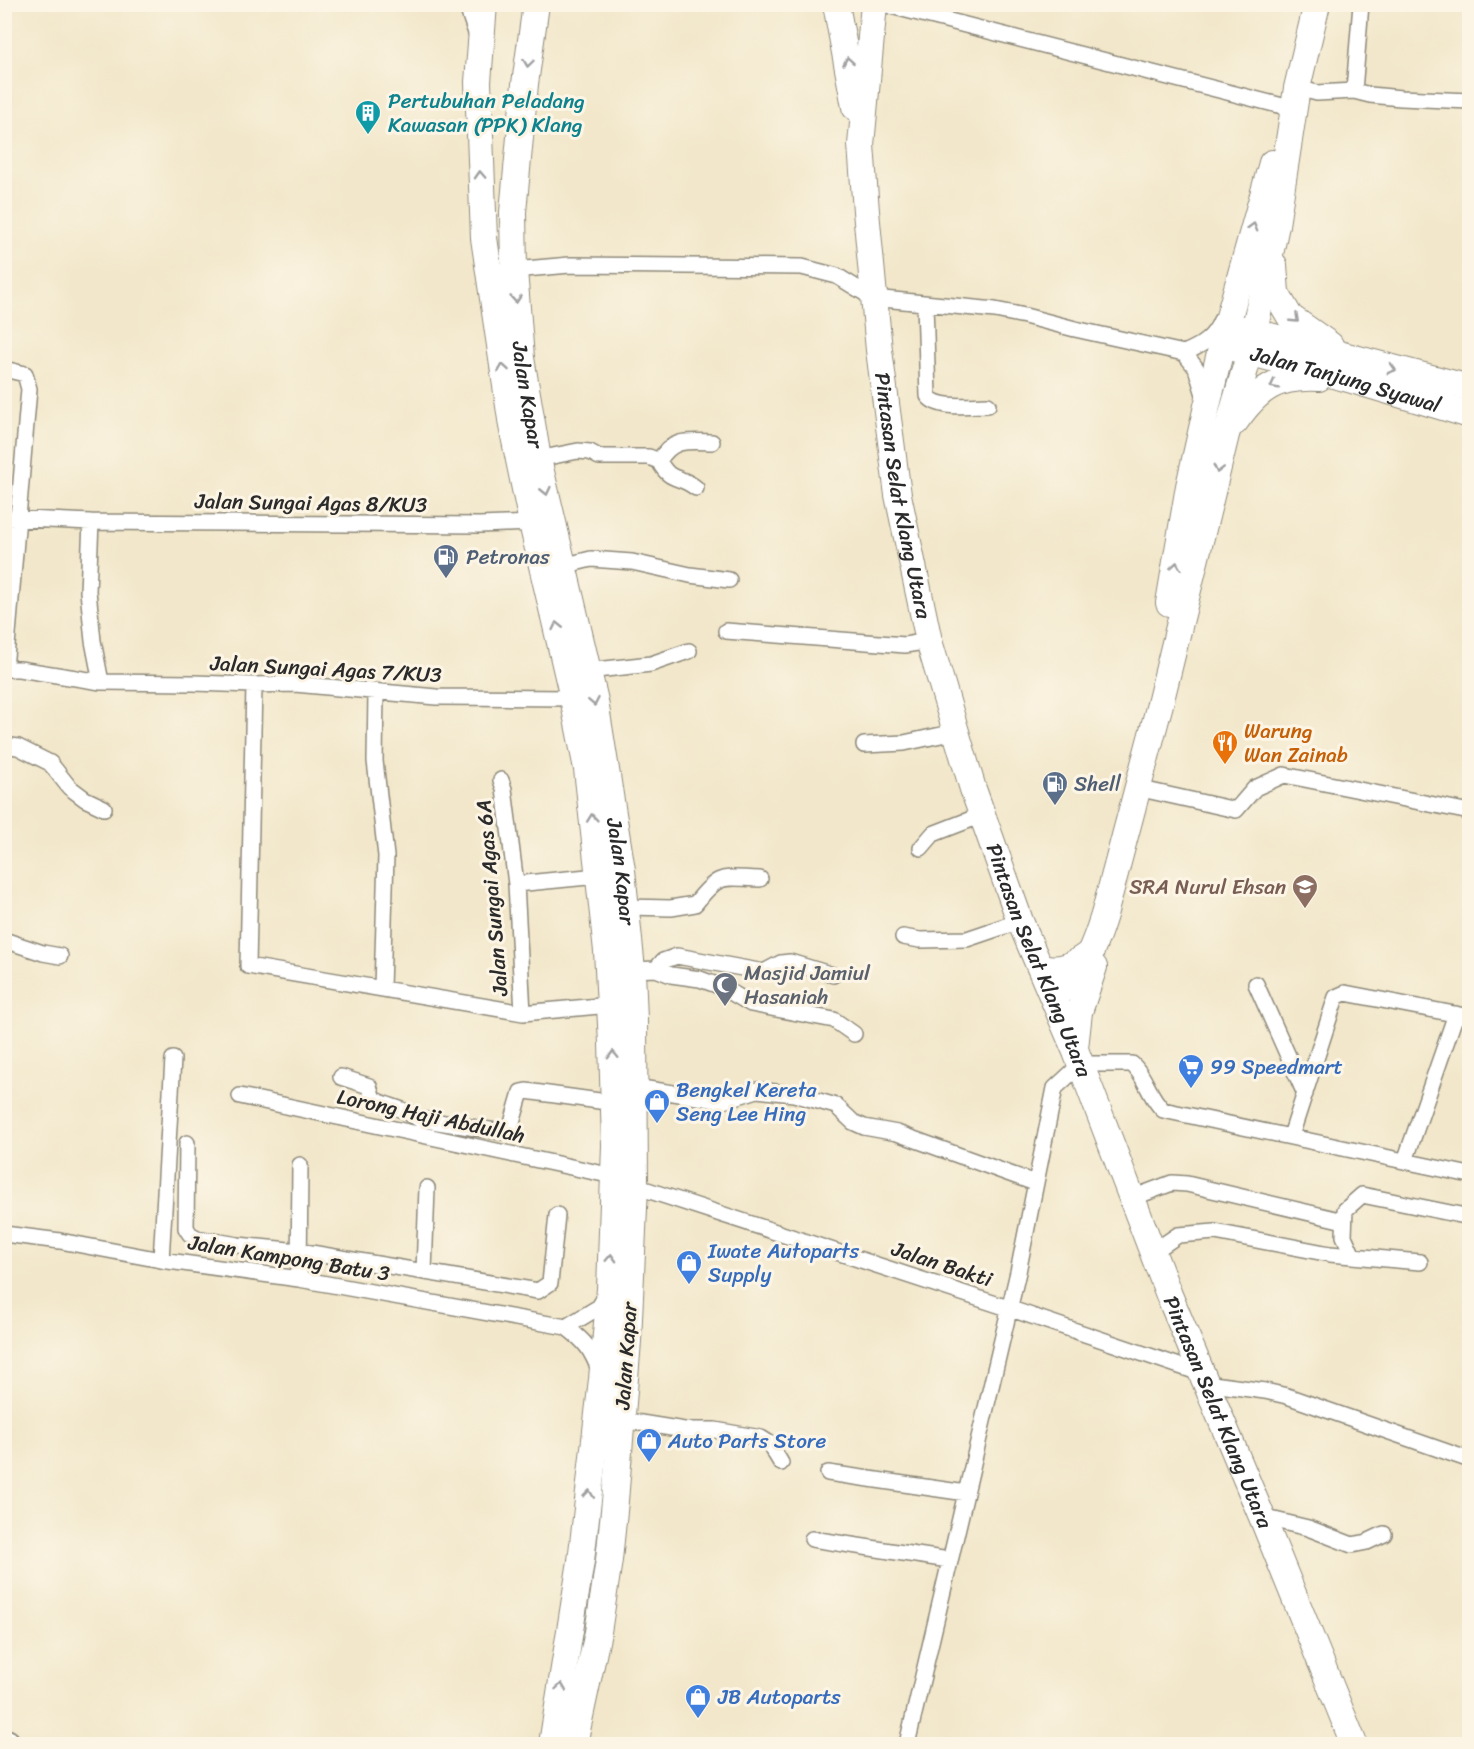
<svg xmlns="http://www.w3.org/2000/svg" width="1474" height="1749" font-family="Sriracha,sans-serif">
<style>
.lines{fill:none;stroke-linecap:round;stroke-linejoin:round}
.minor-casing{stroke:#8e897a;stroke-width:18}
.primary-casing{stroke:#8e897a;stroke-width:28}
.trunk-casing{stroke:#8e897a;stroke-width:28}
.motorway-casing{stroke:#8e897a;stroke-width:32}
.minor{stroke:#fff;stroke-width:15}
.primary{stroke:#fff;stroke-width:26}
.trunk{stroke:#fff;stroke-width:26}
.motorway{stroke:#fff;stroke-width:28}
.oneway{stroke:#a0a0a0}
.labels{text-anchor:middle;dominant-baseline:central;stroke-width:6;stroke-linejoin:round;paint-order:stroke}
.culture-label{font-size:21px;fill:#0d838f;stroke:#fcf5e5;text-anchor:start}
.street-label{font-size:21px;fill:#2b2b2b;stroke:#fcf5e5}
.service-label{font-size:21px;fill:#4e5e75;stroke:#fcf5e5;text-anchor:start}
.food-label{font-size:21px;fill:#c56008;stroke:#fcf5e5;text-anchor:start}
.education-label{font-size:21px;fill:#785e54;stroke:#fcf5e5;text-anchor:end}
.worship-label{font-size:21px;fill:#5b616d;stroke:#fcf5e5;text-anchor:start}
.shop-label{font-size:21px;fill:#366cbe;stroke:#fcf5e5;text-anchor:start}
</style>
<rect width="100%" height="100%" fill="#fcf5e5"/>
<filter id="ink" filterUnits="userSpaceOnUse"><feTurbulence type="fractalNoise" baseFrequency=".0167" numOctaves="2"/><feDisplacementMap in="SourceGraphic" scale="12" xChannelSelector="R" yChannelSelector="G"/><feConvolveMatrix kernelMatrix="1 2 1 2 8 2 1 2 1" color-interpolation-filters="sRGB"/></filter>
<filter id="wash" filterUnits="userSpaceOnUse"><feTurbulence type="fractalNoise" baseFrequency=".008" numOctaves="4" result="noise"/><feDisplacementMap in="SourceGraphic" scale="24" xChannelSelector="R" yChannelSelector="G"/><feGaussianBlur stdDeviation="1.35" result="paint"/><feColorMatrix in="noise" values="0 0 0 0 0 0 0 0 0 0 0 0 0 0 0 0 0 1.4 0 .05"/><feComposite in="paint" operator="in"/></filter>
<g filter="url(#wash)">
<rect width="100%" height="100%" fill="#f2e7ca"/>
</g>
<g filter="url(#ink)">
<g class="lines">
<defs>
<path id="minor" d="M 466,4 L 476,33
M 883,4 L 1290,108
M 1297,88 L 1317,93 L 1354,91 L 1370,95 L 1401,98 L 1470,101
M 1354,91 L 1361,4
M 514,270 L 570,265 L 802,267 L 837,276 L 873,298 L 995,310 L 1025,316 L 1075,329 L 1184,353
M 925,304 L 928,396 C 938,410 972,405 988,405
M 1184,353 C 1201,346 1214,338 1221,320
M 1184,353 L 1196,368 L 1205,398
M 4,369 L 25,374 L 29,389 L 5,669
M 538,459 L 578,451 L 590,452 L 599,457 L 649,457 L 659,461 C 671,484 679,474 696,488
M 659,461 C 672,438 688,441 712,442
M 4,518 L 91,522 L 480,525 L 532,523
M 91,522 L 88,591 L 93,641 L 101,682
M 563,566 L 591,559 L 632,562 L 690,575 L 729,580
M 726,631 L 905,645 L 929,641
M 4,669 L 19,669 L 101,682 L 193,683 L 254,685 L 295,684 L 436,697 L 573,698
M 587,671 L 651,664 L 689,651
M 254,685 L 248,966 L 523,1013 L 610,1005
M 376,692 L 375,761 L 386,856 L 382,988
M 4,745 L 18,747 L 50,763 L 69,787 L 85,799 L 104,808
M 864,745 L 904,743 L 955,732
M 501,780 L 504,789 L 516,884 L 523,1013
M 1137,788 L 1236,810 L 1255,788 L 1284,775 L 1470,812
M 921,848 L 933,834 L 982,815
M 516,884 L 598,876
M 627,907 L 671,908 L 695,904 C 720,872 722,878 760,879
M 903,937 L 920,940 L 967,939 L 1020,921
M 4,940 L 43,953 L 60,956
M 656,969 L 663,961 L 677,956 L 764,972 L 781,963 L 790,962 L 833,975
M 632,970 L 656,969 L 671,975 L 700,979 L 722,987 L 751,1004 L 834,1020 L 854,1034
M 1256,984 L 1305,1094
M 341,1077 L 369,1086 L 373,1099 C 389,1107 405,1108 419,1119 L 502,1132 L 510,1130 L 521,1092 L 526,1091 L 614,1103
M 635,1087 L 723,1101 L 757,1090 L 794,1094 L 836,1106 L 853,1122 L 864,1127 L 897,1133 L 1035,1183
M 240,1096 L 613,1176
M 1291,1136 L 1336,997 L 1345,993 L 1470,1017
M 187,1143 L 186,1228 L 190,1234 L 197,1238 L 238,1245 L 299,1251 L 538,1291 L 550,1283 L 557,1215
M 1405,1161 L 1456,1014
M 635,1186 L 1008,1308 L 1200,1373
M 1132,1198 L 1172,1183 L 1187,1184 L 1344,1221
M 4,1234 L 60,1241 L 161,1260 L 299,1279 L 566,1327 C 586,1342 591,1349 600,1372
M 1153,1252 L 1178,1235 L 1215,1232 L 1330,1254 L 1420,1262
M 1353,1256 L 1344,1236 L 1345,1210 L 1362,1195 L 1470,1217
M 161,1260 L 173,1059
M 424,1272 L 427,1188
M 299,1279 L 300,1165
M 566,1327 L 599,1307 L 607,1294
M 1205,1383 L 1265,1391 L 1287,1396 L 1470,1460
M 622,1420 L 684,1430 L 715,1430 L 761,1438 L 769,1443 L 781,1463
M 828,1473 L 966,1493
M 1262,1517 L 1308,1528 L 1352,1545 L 1367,1542 L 1384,1534
M 812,1539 L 949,1560
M 907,1744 L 1018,1272 L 1055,1088 L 1081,1064 L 1132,1064 C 1147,1078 1147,1094 1163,1110 L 1470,1175"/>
<g id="primary">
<path d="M 1274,265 L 1276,293 L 1290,317 L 1330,345"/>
<path d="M 1239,328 L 1470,388"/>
<path id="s1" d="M 1233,348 L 1352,380 L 1470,415"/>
<path d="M 1235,422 C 1259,388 1276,376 1319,378"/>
<path d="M 1169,603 L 1189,486 L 1207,406 L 1227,324 L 1272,163"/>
<path d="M 1053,997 C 1084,974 1093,950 1104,915 L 1160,704 L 1226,435 L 1250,352 L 1276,225 L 1297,88 L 1317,4"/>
</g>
<g id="trunk">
<path d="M 484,4 L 478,82 L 484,238 L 512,426 L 532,523 L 573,698 L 587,769 L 607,951 L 612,1043 L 615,1145 L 610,1289 L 602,1379 L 581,1561 L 552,1744"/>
<path id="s2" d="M 536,4 L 525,84 L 513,212 L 514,270 L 521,358 L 538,459 L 595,701 L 622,870 L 632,970 L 634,1020 L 635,1186 L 628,1341 L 615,1501 L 609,1560 L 598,1632 L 574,1744"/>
<path d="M 836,4 L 855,107"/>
<path id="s3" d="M 874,4 L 861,145 L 866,211 L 879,350 L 898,495 L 929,641 L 973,789 L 1020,921 L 1076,1052 L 1169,1295 L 1262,1517 L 1354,1744"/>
<path d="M 1040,967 C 1062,972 1074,965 1091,952"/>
<path d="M 1075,1048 L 1079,1012 L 1094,967"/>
</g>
<path id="motorway" d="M 4,1744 L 6,1744"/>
</defs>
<use href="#minor" class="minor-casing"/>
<use href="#primary" class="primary-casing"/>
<use href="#trunk" class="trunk-casing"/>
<use href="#motorway" class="motorway-casing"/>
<use href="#minor" class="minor"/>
<use href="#primary" class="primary"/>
<use href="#trunk" class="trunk"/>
<use href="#motorway" class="motorway"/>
</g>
<defs><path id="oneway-chevron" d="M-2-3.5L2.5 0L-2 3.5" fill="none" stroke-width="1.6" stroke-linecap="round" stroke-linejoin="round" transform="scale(1.5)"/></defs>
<g class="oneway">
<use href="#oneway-chevron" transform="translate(848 61) rotate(-100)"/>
<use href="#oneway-chevron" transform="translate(528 63) rotate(98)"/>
<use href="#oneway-chevron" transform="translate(480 175) rotate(-93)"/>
<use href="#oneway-chevron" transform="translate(1253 227) rotate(-74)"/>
<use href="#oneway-chevron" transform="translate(516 299) rotate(86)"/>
<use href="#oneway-chevron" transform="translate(1295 319) rotate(43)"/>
<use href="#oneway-chevron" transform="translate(503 368) rotate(-99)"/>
<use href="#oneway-chevron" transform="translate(1392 369) rotate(16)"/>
<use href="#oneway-chevron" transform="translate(1274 385) rotate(153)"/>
<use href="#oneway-chevron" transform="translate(1218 469) rotate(104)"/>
<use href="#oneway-chevron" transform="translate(546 491) rotate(77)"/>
<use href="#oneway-chevron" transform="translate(1176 566) rotate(-81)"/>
<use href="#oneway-chevron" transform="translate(557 626) rotate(-103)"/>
<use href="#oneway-chevron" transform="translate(594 702) rotate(79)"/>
<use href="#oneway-chevron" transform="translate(592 818) rotate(-96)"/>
<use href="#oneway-chevron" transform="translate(613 1055) rotate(-92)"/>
<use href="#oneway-chevron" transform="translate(611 1258) rotate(-88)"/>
<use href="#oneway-chevron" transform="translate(589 1494) rotate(-83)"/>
<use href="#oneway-chevron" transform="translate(561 1687) rotate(-82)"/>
</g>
</g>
<defs>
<symbol id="building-pin" viewBox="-11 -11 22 30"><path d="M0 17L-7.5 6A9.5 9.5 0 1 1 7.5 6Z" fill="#0f9aa8" stroke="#fcf5e5"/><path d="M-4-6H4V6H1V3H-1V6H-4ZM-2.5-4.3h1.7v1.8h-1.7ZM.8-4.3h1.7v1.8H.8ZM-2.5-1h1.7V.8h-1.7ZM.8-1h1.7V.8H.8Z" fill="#fff"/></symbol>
<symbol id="fuel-pin" viewBox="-11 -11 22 30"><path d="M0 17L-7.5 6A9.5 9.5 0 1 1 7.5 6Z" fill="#5c6f8a" stroke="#fcf5e5"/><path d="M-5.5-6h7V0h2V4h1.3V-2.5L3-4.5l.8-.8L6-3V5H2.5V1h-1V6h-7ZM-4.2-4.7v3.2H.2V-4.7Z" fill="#fff"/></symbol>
<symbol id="restaurant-pin" viewBox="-11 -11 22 30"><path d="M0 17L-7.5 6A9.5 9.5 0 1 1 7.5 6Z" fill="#e8710a" stroke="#fcf5e5"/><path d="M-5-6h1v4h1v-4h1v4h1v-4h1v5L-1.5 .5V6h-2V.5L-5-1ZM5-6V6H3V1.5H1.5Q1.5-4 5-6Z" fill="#fff"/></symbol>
<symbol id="school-pin" viewBox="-11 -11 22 30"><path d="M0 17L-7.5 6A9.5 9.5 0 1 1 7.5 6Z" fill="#8d6e63" stroke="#fcf5e5"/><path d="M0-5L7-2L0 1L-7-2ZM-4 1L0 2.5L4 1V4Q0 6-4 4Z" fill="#fff"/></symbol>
<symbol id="mosque-pin" viewBox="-11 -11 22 30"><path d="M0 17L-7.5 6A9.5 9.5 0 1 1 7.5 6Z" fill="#6b7280" stroke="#fcf5e5"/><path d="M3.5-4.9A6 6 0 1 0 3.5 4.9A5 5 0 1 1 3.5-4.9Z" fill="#fff"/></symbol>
<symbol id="supermarket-pin" viewBox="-11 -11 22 30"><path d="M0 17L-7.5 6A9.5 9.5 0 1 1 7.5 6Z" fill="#3f7fe0" stroke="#fcf5e5"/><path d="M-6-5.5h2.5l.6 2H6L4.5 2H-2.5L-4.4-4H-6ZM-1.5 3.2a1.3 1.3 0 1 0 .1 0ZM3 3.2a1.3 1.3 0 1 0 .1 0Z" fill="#fff"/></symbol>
<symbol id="shop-pin" viewBox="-11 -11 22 30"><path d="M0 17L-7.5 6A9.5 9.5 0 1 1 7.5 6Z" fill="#3f7fe0" stroke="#fcf5e5"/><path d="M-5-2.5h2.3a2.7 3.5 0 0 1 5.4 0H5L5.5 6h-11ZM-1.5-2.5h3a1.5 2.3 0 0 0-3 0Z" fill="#fff"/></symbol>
</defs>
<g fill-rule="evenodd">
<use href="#building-pin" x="353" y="98" width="30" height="40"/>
<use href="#fuel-pin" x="431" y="542" width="30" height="40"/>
<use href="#restaurant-pin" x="1210" y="728" width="30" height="40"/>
<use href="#fuel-pin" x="1040" y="769" width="30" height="40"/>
<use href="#school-pin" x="1290" y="872" width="30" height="40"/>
<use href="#mosque-pin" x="710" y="970" width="30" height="40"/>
<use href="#supermarket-pin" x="1176" y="1052" width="30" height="40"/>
<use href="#shop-pin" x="642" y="1087" width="30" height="40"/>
<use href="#shop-pin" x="674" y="1248" width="30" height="40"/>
<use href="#shop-pin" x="634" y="1426" width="30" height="40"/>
<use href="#shop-pin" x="683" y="1682" width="30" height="40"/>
</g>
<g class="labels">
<g class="culture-label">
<text x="388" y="101">Pertubuhan Peladang<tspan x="388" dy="24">Kawasan (PPK) Klang</tspan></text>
</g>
<g class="street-label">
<text stroke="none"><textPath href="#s1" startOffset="117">Jalan Tanjung Syawal</textPath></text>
<text stroke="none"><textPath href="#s2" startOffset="393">Jalan Kapar</textPath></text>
<text stroke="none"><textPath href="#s3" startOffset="495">Pintasan Selat Klang Utara</textPath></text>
<text transform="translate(311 503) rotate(1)">Jalan Sungai Agas 8/KU3</text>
<text transform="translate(326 669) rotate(3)">Jalan Sungai Agas 7/KU3</text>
<text stroke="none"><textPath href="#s2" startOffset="879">Jalan Kapar</textPath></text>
<text transform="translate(492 898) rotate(-95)">Jalan Sungai Agas 6A</text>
<text stroke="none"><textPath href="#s3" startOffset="981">Pintasan Selat Klang Utara</textPath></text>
<text transform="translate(431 1116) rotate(12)">Lorong Haji Abdullah</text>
<text transform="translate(289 1258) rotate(9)">Jalan Kampong Batu 3</text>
<text transform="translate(942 1264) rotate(18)">Jalan Bakti</text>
<text transform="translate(626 1356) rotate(-86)">Jalan Kapar</text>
<text stroke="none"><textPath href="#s3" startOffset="1467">Pintasan Selat Klang Utara</textPath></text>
</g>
<g class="service-label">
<text x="466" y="557">Petronas</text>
<text x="1074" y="784">Shell</text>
</g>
<g class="food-label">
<text x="1244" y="731">Warung<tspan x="1244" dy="24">Wan Zainab</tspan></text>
</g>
<g class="education-label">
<text x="1286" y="887">SRA Nurul Ehsan</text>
</g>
<g class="worship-label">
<text x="744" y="973">Masjid Jamiul<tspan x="744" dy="24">Hasaniah</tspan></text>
</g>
<g class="shop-label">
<text x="1210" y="1067">99 Speedmart</text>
<text x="676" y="1090">Bengkel Kereta<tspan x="676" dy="24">Seng Lee Hing</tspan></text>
<text x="708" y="1251">Iwate Autoparts<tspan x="708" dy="24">Supply</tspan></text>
<text x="668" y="1441">Auto Parts Store</text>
<text x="718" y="1697">JB Autoparts</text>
</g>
</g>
<rect width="1474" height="1749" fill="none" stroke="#fcf5e5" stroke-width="24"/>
</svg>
